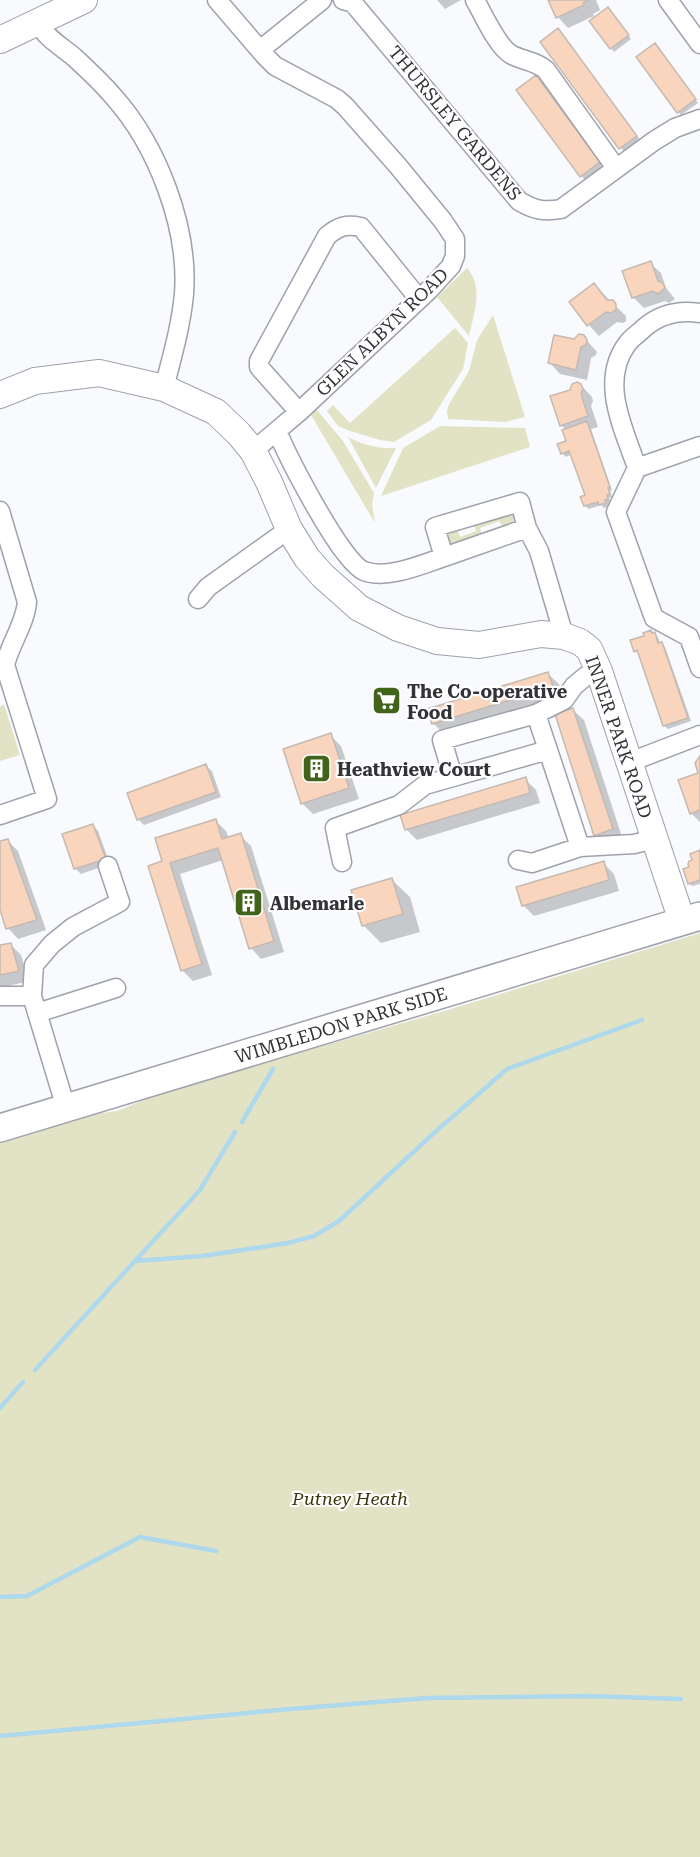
<svg xmlns="http://www.w3.org/2000/svg" width="700" height="1857" font-family="'Roboto Serif',serif">
<style>
.green{fill:#e2e3c5}
.shadow{fill:#0003}
.lines{fill:none;stroke-linecap:round;stroke-linejoin:round}
.stream{stroke:#aed8eb;stroke-width:4.5}
.building{fill:#f8d5bc;stroke:#c5bab3;stroke-width:1.5}
.street-casing{stroke:#9fa1ac;stroke-width:21}
.secondary-casing{stroke:#9fa1ac;stroke-width:28}
.primary-casing{stroke:#9fa1ac;stroke-width:30}
.street{stroke:#fff;stroke-width:18}
.secondary{stroke:#fff;stroke-width:26}
.primary{stroke:#fff;stroke-width:27}
.labels{text-anchor:middle;dominant-baseline:central;stroke-width:4.5;stroke-linejoin:round;paint-order:stroke}
.street-label{font-size:18px;fill:#323337;stroke:#fff}
.poi-label{font-size:18px;font-weight:bold;fill:#323337;stroke:#fff;text-anchor:start}
.park-label{font-size:18px;font-style:italic;fill:#373808;stroke:#fff}
</style>
<rect width="100%" height="100%" fill="#f9fafe"/>
<path class="green" d="M 467,268 C 484,287 474,313 469,336 L 437,297 Z
M 493,315 L 525,417 L 505,422 L 448,419 L 447,411 L 449,404 L 469,371 L 477,340 Z
M 455,328 L 468,343 L 463,369 L 431,420 L 394,442 L 380,440 L 350,431 L 338,426 L 327,411 L 333,405 L 350,423 Z
M 316,409 L 343,441 L 374,493 L 372,504 L 375,523 L 311,415 Z
M 440,426 L 525,428 L 530,447 L 381,496 L 403,448 Z
M 348,437 C 363,445 379,449 396,448 L 376,488 Z
M 514,511 L 519,522 L 506,531 L 499,521 L 480,528 L 483,538 L 451,546 L 443,539 L 443,532 L 457,528 L 460,537 L 476,531 L 473,522 Z
M 4,704 L 20,755 L 0,761 L 0,707 Z
M 700,933 L 700,1857 L 0,1857 L 0,1140 L 78,1116 L 117,1111 L 169,1090 L 441,1012 Z"/>
<path class="shadow" d="M 437,0 L 461,0 L 445,9 Z
M 549,0 L 596,0 L 600,10 L 593,14 L 594,16 L 568,28 L 558,17 Z
M 611,12 L 631,39 L 614,52 L 611,48 Z
M 565,38 L 643,144 L 628,155 L 621,148 Z
M 659,49 L 698,103 L 681,115 L 678,112 Z
M 536,77 L 605,168 L 587,181 L 581,176 Z
M 650,263 L 661,273 L 666,288 L 675,299 L 669,303 L 665,301 L 644,308 L 633,297 Z
M 594,285 L 626,316 L 626,321 L 623,323 L 617,322 L 599,336 L 589,325 L 571,303 Z
M 584,337 L 597,352 L 596,355 L 591,358 L 587,380 L 560,374 L 550,363 L 575,341 Z
M 581,385 L 592,397 L 593,401 L 591,406 L 598,427 L 591,429 L 612,490 L 610,491 L 612,497 L 609,498 L 611,502 L 608,503 L 609,506 L 604,508 L 601,505 L 589,509 L 585,506 L 582,497 L 587,496 L 572,454 L 566,457 L 562,453 L 568,442 L 566,430 L 561,425 L 571,391 Z
M 651,632 L 658,637 L 660,644 L 662,644 L 665,647 L 691,721 L 668,729 L 664,726 L 639,654 L 635,651 Z
M 548,674 L 559,684 L 563,698 L 444,734 L 433,723 Z
M 573,710 L 584,720 L 623,840 L 606,846 L 596,835 Z
M 330,735 L 341,746 L 359,799 L 313,814 L 302,803 Z
M 206,766 L 212,771 L 221,797 L 144,825 L 139,820 L 129,794 Z
M 700,774 L 700,822 L 691,813 Z
M 525,779 L 536,790 L 540,803 L 417,840 L 406,829 Z
M 215,820 L 226,831 L 229,839 L 240,835 L 251,846 L 284,952 L 261,959 L 251,948 L 223,860 L 180,874 L 212,975 L 193,981 L 182,970 L 164,862 Z
M 93,825 L 98,831 L 110,864 L 81,874 L 75,868 Z
M 7,840 L 18,851 L 46,930 L 18,939 L 8,928 L 0,905 L 0,843 Z
M 700,852 L 700,884 L 692,886 L 689,883 L 690,868 Z
M 603,863 L 614,874 L 619,891 L 534,916 L 523,905 Z
M 392,880 L 410,897 L 420,932 L 381,943 L 363,925 Z
M 10,944 L 21,955 L 29,981 L 0,988 L 0,947 Z"/>
<g class="lines">
<path class="stream" d="M 242,1122 L 273,1069
M 135,1261 L 203,1256 L 288,1243 L 314,1236 L 339,1221 L 434,1133 L 507,1069 L 642,1020
M 35,1370 L 200,1190 L 235,1132
M 0,1408 L 23,1382
M 0,1597 L 27,1596 L 140,1537 L 216,1551
M 0,1736 L 279,1710 L 427,1698 L 589,1696 L 681,1699"/>
</g>
<path class="building" d="M 548,0 L 588,0 L 583,3 L 584,5 L 556,18 Z
M 608,7 L 629,35 L 610,49 L 589,21 Z
M 558,28 L 637,136 L 619,149 L 540,42 Z
M 655,43 L 696,99 L 677,113 L 636,57 Z
M 536,75 L 600,162 L 580,177 L 516,90 Z
M 651,261 L 658,281 L 663,283 L 665,288 L 658,294 L 653,291 L 632,298 L 622,271 Z
M 594,283 L 607,300 L 613,300 L 616,304 L 616,310 L 611,313 L 606,312 L 587,326 L 569,302 Z
M 579,334 L 584,335 L 587,340 L 586,345 L 581,347 L 576,370 L 548,363 L 554,335 L 574,339 Z
M 577,382 L 581,384 L 583,389 L 581,394 L 588,416 L 560,426 L 550,396 L 570,390 L 572,384 Z
M 587,421 L 610,487 L 608,488 L 610,494 L 607,495 L 608,499 L 605,500 L 606,503 L 599,505 L 598,502 L 584,506 L 580,497 L 585,495 L 569,451 L 561,454 L 557,444 L 566,441 L 562,430 Z
M 651,630 L 652,633 L 655,632 L 658,643 L 662,642 L 688,718 L 663,726 L 637,650 L 634,652 L 630,640 L 644,636 L 643,633 Z
M 548,672 L 553,687 L 432,724 L 427,709 Z
M 573,708 L 613,829 L 594,836 L 555,714 Z
M 331,733 L 349,788 L 301,804 L 283,749 Z
M 700,756 L 700,810 L 690,814 L 678,780 L 698,773 L 695,763 Z
M 206,764 L 216,792 L 137,820 L 127,793 Z
M 526,777 L 530,793 L 405,830 L 400,815 Z
M 216,819 L 222,839 L 241,833 L 274,941 L 249,949 L 218,848 L 170,863 L 202,964 L 181,971 L 148,866 L 162,861 L 155,838 Z
M 93,824 L 106,859 L 74,869 L 62,834 Z
M 8,839 L 37,920 L 6,929 L 0,910 L 0,841 Z
M 700,850 L 700,880 L 688,884 L 683,869 L 689,867 L 688,864 L 689,861 L 692,860 L 690,854 Z
M 604,861 L 609,880 L 522,906 L 516,887 Z
M 392,878 L 403,914 L 362,926 L 351,890 Z
M 11,943 L 19,971 L 0,975 L 0,945 Z"/>
<g class="lines">
<defs>
<path id="street" d="M 217,0 L 266,57 L 275,66 L 337,99 L 345,106 L 398,166 L 443,221 L 455,239 L 455,256 L 451,266 L 429,290 L 299,412 L 253,451
M 343,0 L 353,3 L 519,201 C 534,210 544,212 561,209 L 654,141 L 675,128 L 700,119
M 475,0 C 483,14 498,48 512,55 C 524,61 536,61 546,70 L 616,168
M 668,0 L 700,44
M 38,23 C 45,37 62,47 74,57 C 87,69 101,82 113,96 C 157,145 189,227 184,294 C 181,326 172,357 164,388
M 260,50 L 322,0
M 700,313 C 680,310 660,314 644,328 C 639,333 631,338 627,344 C 599,382 624,429 637,468 L 700,446
M 299,412 L 259,367 L 259,361 L 327,236 C 339,226 346,224 361,227 L 419,299
M 277,431 C 288,457 341,562 364,571 C 387,580 423,564 444,557 L 435,527 L 520,502 L 527,528 L 444,557
M 637,468 L 616,512 L 654,618 L 689,637
M 0,511 L 27,602 C 25,624 10,644 5,665 L 47,799 L 0,815
M 527,528 L 539,551 L 564,636
M 198,599 L 208,587 L 289,529
M 689,637 L 700,668
M 536,714 L 564,700 L 574,686 L 586,676 L 599,671
M 548,750 L 580,847
M 630,762 L 700,735
M 518,860 L 532,863 L 580,847 L 634,844 L 655,839
M 342,862 L 335,828 L 399,805 L 425,785 L 453,777 L 442,740 L 536,714 L 548,750 L 453,777
M 0,996 L 32,996
M 37,1013 L 116,988
M 66,1108 L 32,996 L 34,965 L 52,944 L 73,927 L 120,902 L 108,866"/>
<path id="secondary" d="M 0,40 L 84,0
M 0,395 L 35,381 L 99,373 L 164,388 L 216,412 L 239,434 L 253,451 L 269,482 L 289,529 L 307,558 L 323,576 L 359,608 L 398,628 L 437,641 L 479,645 L 541,634 L 564,636 L 580,642 L 589,649 L 599,671 L 682,921"/>
<path id="primary" d="M 0,1128 L 700,916"/>
</defs>
<use href="#street" class="street-casing"/>
<use href="#secondary" class="secondary-casing"/>
<use href="#primary" class="primary-casing"/>
<use href="#street" class="street"/>
<use href="#secondary" class="secondary"/>
<use href="#primary" class="primary"/>
</g>
<defs>
<symbol id="supermarket-square" viewBox="-11 -11 22 22"><rect x="-9" y="-9" width="18" height="18" rx="4" fill="#41631a" stroke="#fff"/><path d="M-6-5.5h2.5l.6 2H6L4.5 2H-2.5L-4.4-4H-6ZM-1.5 3.2a1.3 1.3 0 1 0 .1 0ZM3 3.2a1.3 1.3 0 1 0 .1 0Z" fill="#fff"/></symbol>
<symbol id="building-square" viewBox="-11 -11 22 22"><rect x="-9" y="-9" width="18" height="18" rx="4" fill="#41631a" stroke="#fff"/><path d="M-4-6H4V6H1V3H-1V6H-4ZM-2.5-4.3h1.7v1.8h-1.7ZM.8-4.3h1.7v1.8H.8ZM-2.5-1h1.7V.8h-1.7ZM.8-1h1.7V.8H.8Z" fill="#fff"/></symbol>
</defs>
<g fill-rule="evenodd">
<use href="#supermarket-square" x="370" y="684" width="33" height="33"/>
<use href="#building-square" x="300" y="752" width="33" height="33"/>
<use href="#building-square" x="232" y="886" width="33" height="33"/>
</g>
<g class="labels">
<g class="street-label">
<text transform="translate(455 123) rotate(50)">THURSLEY GARDENS</text>
<text transform="translate(382 332) rotate(-44)">GLEN ALBYN ROAD</text>
<text transform="translate(619 737) rotate(71)">INNER PARK ROAD</text>
<text transform="translate(341 1025) rotate(-17)">WIMBLEDON PARK SIDE</text>
</g>
<g class="poi-label">
<text x="407" y="691">The Co-operative<tspan x="407" dy="21">Food</tspan></text>
<text x="337" y="769">Heathview Court</text>
<text x="270" y="903">Albemarle</text>
</g>
<g class="park-label">
<text x="350" y="1498">Putney Heath</text>
</g>
</g>
</svg>
